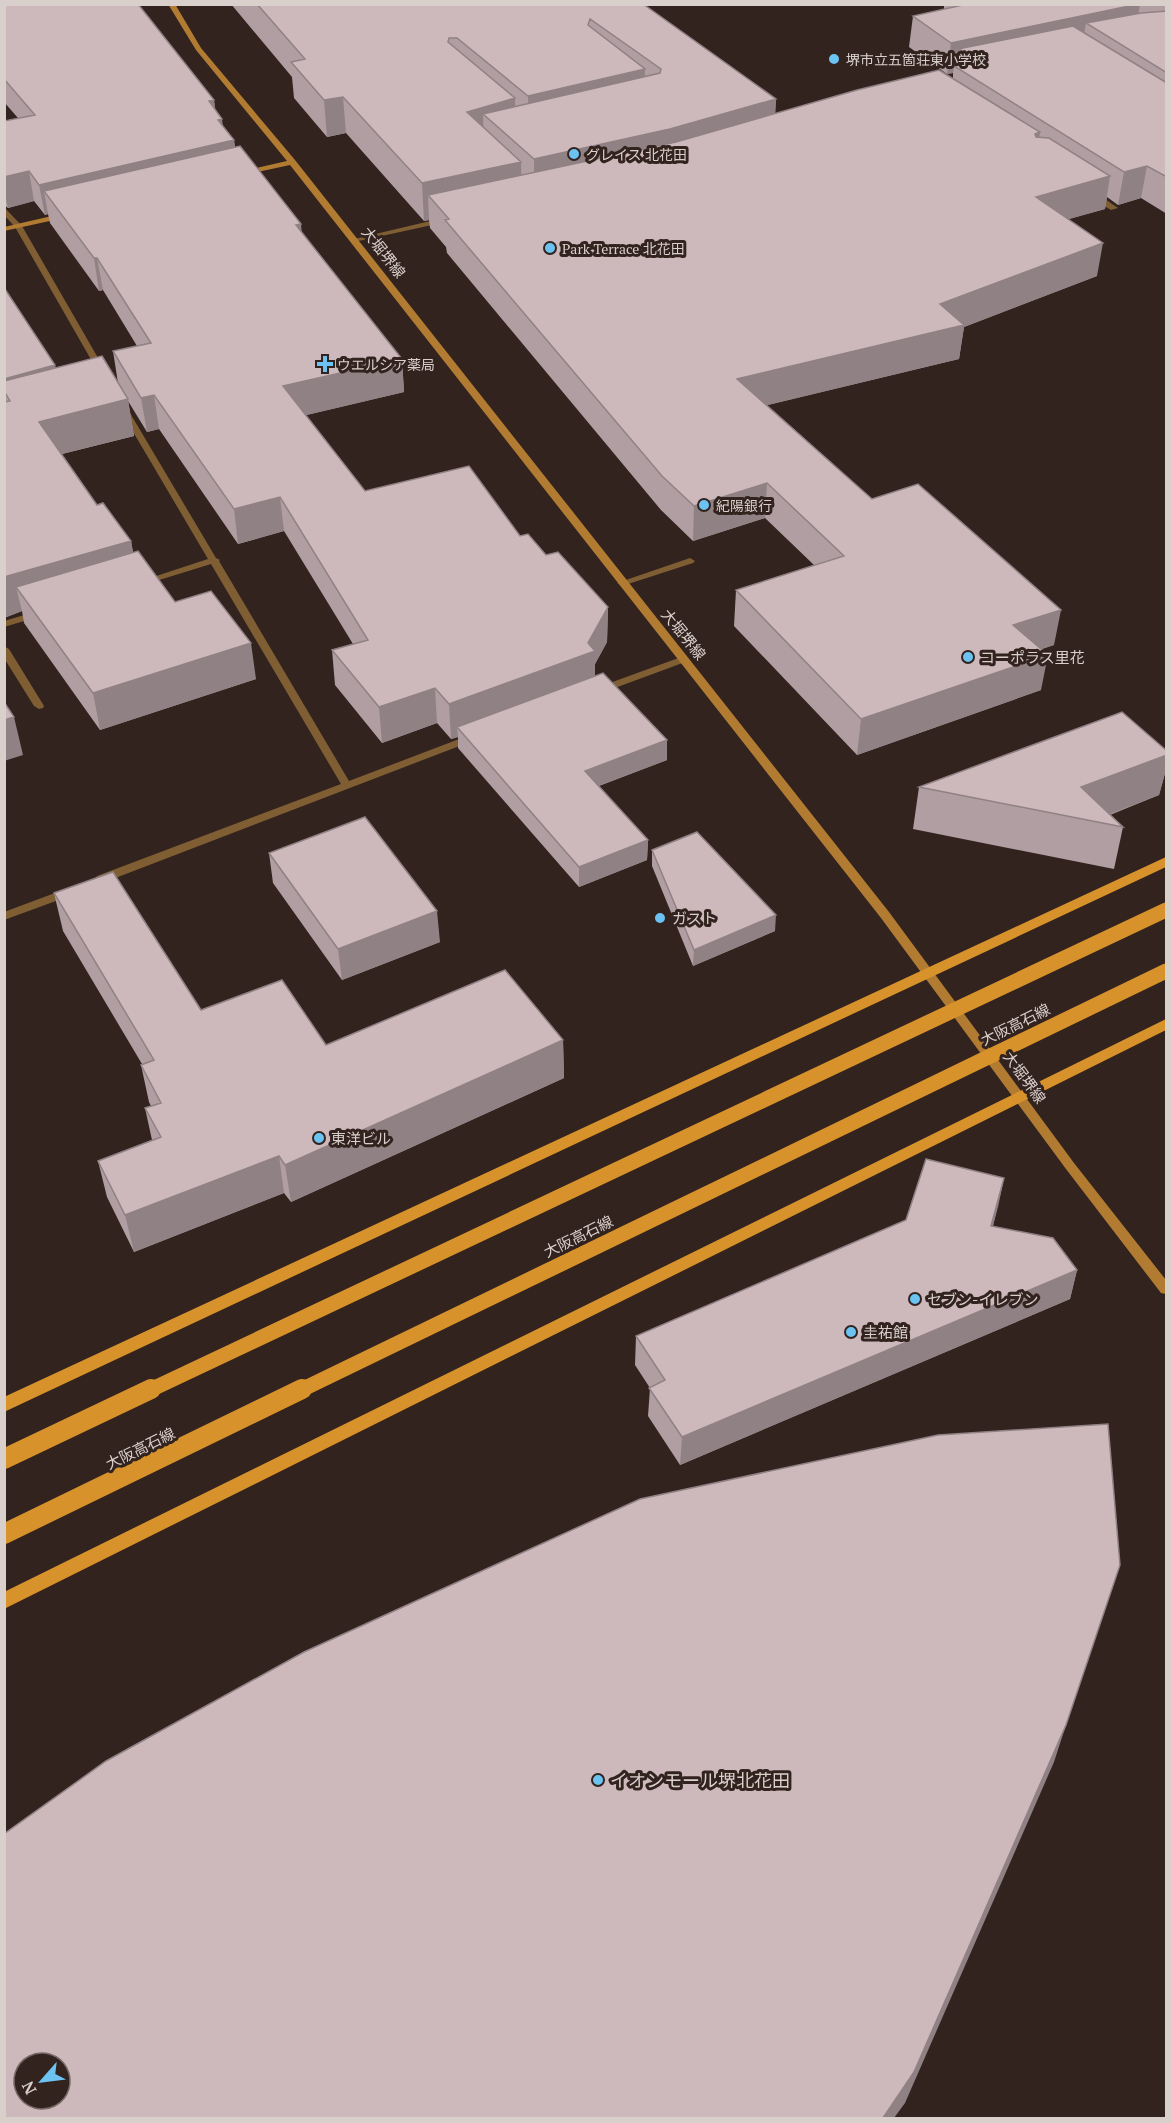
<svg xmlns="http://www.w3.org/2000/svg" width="1171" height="2123" font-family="'PT Serif','Noto Sans JP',serif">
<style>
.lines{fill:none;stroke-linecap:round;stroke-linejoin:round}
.lane{fill:#7f5e33;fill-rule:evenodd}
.street{fill:#7f5e33;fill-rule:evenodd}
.secondary{fill:#b17b32;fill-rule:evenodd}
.primary{fill:#d8922b;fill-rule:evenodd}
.primary-bridge-far1{stroke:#d8922b;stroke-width:15}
.primary-bridge{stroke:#d8922b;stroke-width:20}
.wall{fill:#b09ea2}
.shaded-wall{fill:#908184}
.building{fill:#cdb8bc;stroke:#908184;stroke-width:1.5;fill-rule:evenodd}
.poi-dot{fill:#6cc3f2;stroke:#32231f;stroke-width:2}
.labels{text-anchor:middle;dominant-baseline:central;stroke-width:6;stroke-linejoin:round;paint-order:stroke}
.far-poi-label{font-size:14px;fill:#d9cfcb;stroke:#32231f;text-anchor:start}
.street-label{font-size:15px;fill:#d9cfcb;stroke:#32231f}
.poi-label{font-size:15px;fill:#d9cfcb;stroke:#32231f;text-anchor:start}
.near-poi-label{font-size:18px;fill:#d9cfcb;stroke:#32231f;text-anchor:start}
</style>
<rect width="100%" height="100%" fill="#32231f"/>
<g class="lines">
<path class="lane" d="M 690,558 L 695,561 L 693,563 L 625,585 L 622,586 L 617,583 Z
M 4,646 L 9,649 L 44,706 L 43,708 L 39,709 L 34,706 L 4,658 Z"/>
<path class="street" d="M 1090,193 L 1096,193 L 1118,208 L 1111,210 L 1090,197 Z
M 4,207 L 22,226 L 105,370 L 104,372 L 97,370 L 15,227 L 4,215 Z
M 443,218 L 446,218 L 446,222 L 354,242 L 350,240 Z
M 123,405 L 127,408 L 216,558 L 220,560 L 219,561 L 349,781 L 467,736 L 475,736 L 476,738 L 475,740 L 105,882 L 97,882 L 95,879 L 97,876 L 341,784 L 211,564 L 143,585 L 138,582 L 208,559 L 119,408 Z
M 38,611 L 41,612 L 41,616 L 4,627 L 4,621 Z
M 684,656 L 689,659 L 688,661 L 604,692 L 600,693 L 595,690 L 596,688 Z
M 71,887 L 77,891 L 75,894 L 4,920 L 4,912 Z"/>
<path class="secondary" d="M 168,4 L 175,4 L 201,48 L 295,160 L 889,912 L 1074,1163 L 1166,1280 L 1166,1294 L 1161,1293 L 1066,1169 L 881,918 L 290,165 L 239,176 L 239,172 L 287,161 L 196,50 Z
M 65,213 L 69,215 L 68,217 L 4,231 L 4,227 Z"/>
<path class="primary" d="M 1166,857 L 1166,867 L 4,1412 L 4,1397 Z
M 1166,1019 L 1166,1030 L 4,1609 L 4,1592 Z"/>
<path class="primary-bridge-far1" d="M 148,1391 L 1166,910
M 299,1391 L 1166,971"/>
<path class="primary-bridge" d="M 4,1459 L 151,1389
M 4,1534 L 302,1389"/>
</g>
<path class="wall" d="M 4,4 L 214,100 L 215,110 L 223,126 L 234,140 L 235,148 L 402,359 L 404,392 L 306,415 L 365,491 L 520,536 L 546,555 L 608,607 L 607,642 L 595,664 L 595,676 L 667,760 L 599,786 L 648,840 L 647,860 L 579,887 L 458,748 L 458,737 L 451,739 L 437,723 L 382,743 L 335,685 L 332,650 L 353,644 L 284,531 L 238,544 L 159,429 L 147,432 L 128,401 L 134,436 L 62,454 L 97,505 L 131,541 L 133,553 L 175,602 L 256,679 L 100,730 L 24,623 L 22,611 L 4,618 L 4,289 L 56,368 L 118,383 L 113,351 L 137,346 L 103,290 L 99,291 L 50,223 L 48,214 L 45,215 L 34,201 L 8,208 L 4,205 L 4,121 L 18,118 L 4,102 Z
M 231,4 L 643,4 L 776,99 L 775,114 L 953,78 L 953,73 L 947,74 L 909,47 L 913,16 L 944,9 L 944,4 L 1167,4 L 1167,214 L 1141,198 L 1118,205 L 1107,197 L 1105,209 L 1068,219 L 1097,276 L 964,327 L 959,359 L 767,405 L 872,499 L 1054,645 L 1041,649 L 1041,690 L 857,755 L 734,626 L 736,590 L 814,565 L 765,518 L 693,541 L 661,510 L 447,253 L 446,247 L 430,228 L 429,220 L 424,221 L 346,133 L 327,137 L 294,98 L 292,77 Z
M 1167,751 L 1167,766 L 1159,795 L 1110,815 L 1123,827 L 1114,869 L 913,829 L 919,787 Z
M 652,850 L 775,931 L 693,966 L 652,866 Z
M 269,853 L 440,942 L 342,980 L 273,883 Z
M 54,893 L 201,1010 L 326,1045 L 563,1040 L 564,1078 L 291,1202 L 284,1193 L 134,1252 L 107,1197 L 98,1161 L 152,1140 L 145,1108 L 151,1106 L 149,1102 L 141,1065 L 142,1064 L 63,931 Z
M 1004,1178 L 993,1226 L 1077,1270 L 1070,1299 L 680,1465 L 648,1416 L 650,1388 L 635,1365 L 636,1336 Z"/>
<path class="shaded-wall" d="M 1140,4 L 1135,35 L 1086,23 L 1082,46 L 973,59 L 960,49 L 958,68 L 954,66 L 953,73 L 947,74 L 951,43 Z
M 645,69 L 644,105 L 529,133 L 528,96 Z
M 343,97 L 346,133 L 327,137 L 324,100 Z
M 515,98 L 516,135 L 483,114 L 484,145 L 467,112 Z
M 776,99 L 774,136 L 534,196 L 534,159 Z
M 214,100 L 218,130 L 209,101 Z
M 222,119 L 225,142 L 234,140 L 237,170 L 44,191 L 48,214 L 45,215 L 39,185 Z
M 1040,132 L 1035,164 L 1035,134 Z
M 521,162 L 522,199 L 428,195 L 429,220 L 424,221 L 422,183 Z
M 1147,166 L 1141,198 L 1118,205 L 1124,172 Z
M 29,171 L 34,201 L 8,208 L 4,192 L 4,177 Z
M 1110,176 L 1105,209 L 1031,230 L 1036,197 Z
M 301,224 L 304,256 L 296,225 Z
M 1103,243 L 1097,276 L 964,327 L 959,359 L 735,413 L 737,379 Z
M 94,258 L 97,258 L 103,290 L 99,291 Z
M 402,359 L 404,392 L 286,420 L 283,386 Z
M 55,365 L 61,394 L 4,391 L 4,379 Z
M 154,395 L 159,429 L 147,432 L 141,398 Z
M 128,399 L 134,436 L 46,458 L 39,422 Z
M 767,483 L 765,518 L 693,541 L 694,506 Z
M 280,497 L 284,531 L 238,544 L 234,509 Z
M 131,541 L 138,578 L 16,587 L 22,611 L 4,618 L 4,577 Z
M 608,607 L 607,642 L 595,664 L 595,686 L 457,727 L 458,737 L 451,739 L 449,704 L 588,643 Z
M 1061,610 L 1054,645 L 1007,661 L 1013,625 Z
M 251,643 L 256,679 L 100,730 L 93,693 Z
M 1048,655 L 1041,690 L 857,755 L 861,719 Z
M 435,688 L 437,723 L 382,743 L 379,707 Z
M 14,717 L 23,755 L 4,761 L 4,720 Z
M 667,740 L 667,760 L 585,791 L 585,771 Z
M 1167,755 L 1167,766 L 1159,795 L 1092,821 L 1081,787 Z
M 648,840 L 647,860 L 579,887 L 579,867 Z
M 437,911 L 440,942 L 342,980 L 338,949 Z
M 776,915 L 775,931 L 693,966 L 694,950 Z
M 563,1040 L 564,1078 L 291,1202 L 285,1165 Z
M 279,1156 L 284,1193 L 134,1252 L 125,1215 Z
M 1004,1178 L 998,1207 L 985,1255 L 991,1226 Z
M 1077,1270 L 1070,1299 L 680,1465 L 682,1437 Z
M 1066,1725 L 1054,1762 L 905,2103 L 894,2118 L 883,2118 Z"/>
<path class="building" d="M 4,4 L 138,4 L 214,100 L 209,101 L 222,119 L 218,120 L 234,140 L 39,185 L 29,171 L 4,177 L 4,121 L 35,115 L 4,79 Z
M 257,4 L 643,4 L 776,99 L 670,129 L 534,159 L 483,114 L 660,73 L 661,69 L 590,19 L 588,25 L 645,69 L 528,96 L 457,38 L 449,38 L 448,42 L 515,98 L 467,112 L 521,162 L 422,183 L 343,97 L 324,100 L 291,62 L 305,59 Z
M 967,4 L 1139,4 L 951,43 L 913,16 Z
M 1167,11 L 1167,73 L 1086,23 L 1141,13 Z
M 1073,26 L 1167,83 L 1167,177 L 1147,166 L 1124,172 L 954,66 L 973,59 L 960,49 L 963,48 Z
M 939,70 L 1040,132 L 1035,134 L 1036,137 L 1049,138 L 1110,176 L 1036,197 L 1103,243 L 940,304 L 964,325 L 737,379 L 872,499 L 918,484 L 1061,610 L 1013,625 L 1048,655 L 861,719 L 736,590 L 844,556 L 767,483 L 694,506 L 662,476 L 445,220 L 449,219 L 428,195 L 676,142 L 857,90 Z
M 240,146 L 301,224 L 296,225 L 402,359 L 283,386 L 365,491 L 469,466 L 520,536 L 528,534 L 546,555 L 558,552 L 608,607 L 588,643 L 595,651 L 449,704 L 435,688 L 379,707 L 332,650 L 368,640 L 280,497 L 234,509 L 154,395 L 141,398 L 113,351 L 151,343 L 97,258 L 94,258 L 44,191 Z
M 4,289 L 5,289 L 55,365 L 4,379 Z
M 102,356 L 128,399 L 39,422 L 97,505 L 103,503 L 131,541 L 4,577 L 4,402 L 10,401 L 4,391 L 4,381 Z
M 138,551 L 175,602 L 211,591 L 251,643 L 93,693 L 16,587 Z
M 603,673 L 667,740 L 585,771 L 648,840 L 579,867 L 457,727 Z
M 4,702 L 14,717 L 4,720 Z
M 1122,712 L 1167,751 L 1167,755 L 1081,787 L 1123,827 L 919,787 Z
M 365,817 L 437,911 L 338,949 L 269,853 Z
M 697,832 L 776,915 L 694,950 L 652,850 Z
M 113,872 L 201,1010 L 282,980 L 326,1045 L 505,970 L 563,1040 L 285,1165 L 279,1156 L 125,1215 L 98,1161 L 161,1137 L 145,1108 L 161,1103 L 141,1065 L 154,1060 L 54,893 Z
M 926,1159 L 1004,1178 L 991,1226 L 1053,1238 L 1077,1270 L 682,1437 L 649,1388 L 665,1380 L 636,1336 L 906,1220 Z
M 1108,1424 L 1120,1565 L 1066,1725 L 914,2072 L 883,2118 L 4,2118 L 4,1834 L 106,1761 L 304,1652 L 640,1499 L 938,1435 ZM 24,2063 L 60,2063 L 60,2099 L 24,2099 Z"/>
<g class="poi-dot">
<circle cx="834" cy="59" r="6"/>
<circle cx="574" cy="154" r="6"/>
<circle cx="550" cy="248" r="6"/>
<path d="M322 355h6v6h6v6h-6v6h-6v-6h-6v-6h6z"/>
<circle cx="704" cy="505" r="6"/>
<circle cx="968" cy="657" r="6"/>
<circle cx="660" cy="918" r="6"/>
<circle cx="319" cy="1138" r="6"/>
<circle cx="915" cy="1299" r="6"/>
<circle cx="851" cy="1332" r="6"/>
<circle cx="598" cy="1780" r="6"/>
</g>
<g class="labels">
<g class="far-poi-label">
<text x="846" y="59">堺市立五箇荘東小学校</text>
<text x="586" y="154">グレイス 北花田</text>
<text x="562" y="248">Park Terrace 北花田</text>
<text x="337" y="364">ウエルシア薬局</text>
<text x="716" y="505">紀陽銀行</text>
</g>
<g class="street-label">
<text transform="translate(384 252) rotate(52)">大堀堺線</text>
<text transform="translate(684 634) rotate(51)">大堀堺線</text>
<text transform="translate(1015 1024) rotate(-26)">大阪高石線</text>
<text transform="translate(1025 1077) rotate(54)">大堀堺線</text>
<text transform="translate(578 1236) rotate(-26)">大阪高石線</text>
<text transform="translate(140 1448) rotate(-26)">大阪高石線</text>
</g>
<g class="poi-label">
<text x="980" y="657">コーポラス里花</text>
<text x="672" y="918">ガスト</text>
<text x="331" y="1138">東洋ビル</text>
<text x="927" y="1299">セブン-イレブン</text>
<text x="863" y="1332">圭祐館</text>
</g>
<g class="near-poi-label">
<text x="610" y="1780">イオンモール堺北花田</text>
</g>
</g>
<rect width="1171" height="2123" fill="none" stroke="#d9cfcb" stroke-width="12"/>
<g transform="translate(42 2081) rotate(242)"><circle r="28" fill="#32231f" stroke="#756864" stroke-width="1.5"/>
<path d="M0-4.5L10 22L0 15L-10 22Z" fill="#6cc3f2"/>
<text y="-9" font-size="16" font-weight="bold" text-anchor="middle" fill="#d9cfcb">N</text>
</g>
</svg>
